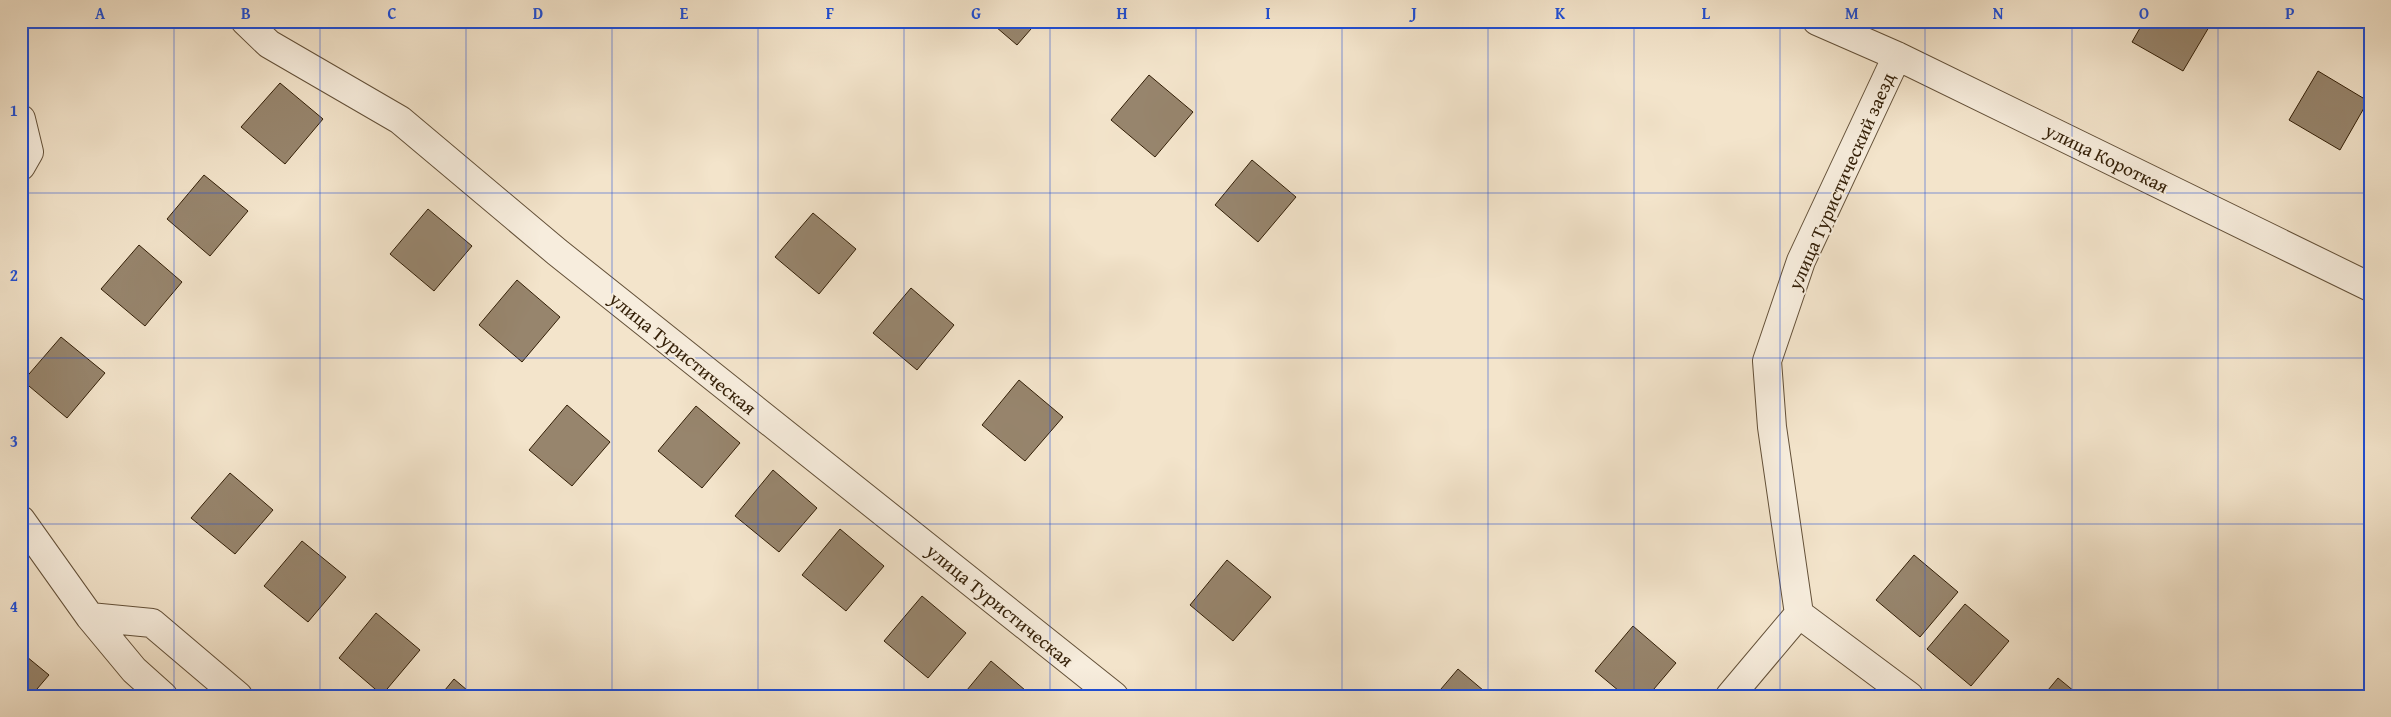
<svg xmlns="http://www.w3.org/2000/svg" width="2391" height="717" font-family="'Gentium Book Plus',serif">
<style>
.building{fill:#97856d;stroke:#331f07}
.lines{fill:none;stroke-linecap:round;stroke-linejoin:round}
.minor-casing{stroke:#635038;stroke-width:30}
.minor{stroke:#f7eddd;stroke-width:28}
.grid{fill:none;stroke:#1d4ed8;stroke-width:1;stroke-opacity:0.55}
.labels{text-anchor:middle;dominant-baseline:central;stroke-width:4;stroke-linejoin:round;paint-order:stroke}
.street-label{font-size:19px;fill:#331f07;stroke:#f7eddd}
.neatline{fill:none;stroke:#1d4ed8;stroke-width:2}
.grid-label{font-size:16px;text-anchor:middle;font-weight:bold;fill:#1d4ed8}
</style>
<rect width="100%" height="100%" fill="#f3e4cb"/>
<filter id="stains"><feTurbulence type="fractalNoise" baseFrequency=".004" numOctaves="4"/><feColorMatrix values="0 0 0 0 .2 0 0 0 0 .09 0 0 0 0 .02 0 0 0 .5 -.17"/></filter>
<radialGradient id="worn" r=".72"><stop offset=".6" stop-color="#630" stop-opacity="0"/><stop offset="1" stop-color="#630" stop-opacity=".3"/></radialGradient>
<path class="building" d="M 989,21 L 1038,21 L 1017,45 Z
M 2144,21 L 2211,21 L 2212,22 L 2183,71 L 2132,42 Z
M 2318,71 L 2368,101 L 2340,150 L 2289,120 Z
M 1149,75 L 1193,112 L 1155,157 L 1111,120 Z
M 280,83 L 323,119 L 285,164 L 241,127 Z
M 1252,160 L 1296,197 L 1258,242 L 1215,205 Z
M 204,175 L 248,211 L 210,256 L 167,219 Z
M 428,209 L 472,246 L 434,291 L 390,254 Z
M 813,213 L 856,249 L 819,294 L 775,257 Z
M 139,245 L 182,282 L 145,326 L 101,289 Z
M 517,280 L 560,317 L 522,362 L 479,325 Z
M 911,288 L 954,325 L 917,370 L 873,333 Z
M 61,337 L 105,373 L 67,418 L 23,381 Z
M 1019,380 L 1063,417 L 1025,461 L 982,425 Z
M 567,405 L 610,442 L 572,486 L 529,450 Z
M 696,406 L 740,443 L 702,488 L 658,451 Z
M 773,470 L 817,508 L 779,552 L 735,516 Z
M 230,473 L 273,510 L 235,554 L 191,518 Z
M 840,529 L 884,566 L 846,611 L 802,575 Z
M 302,541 L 346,577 L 308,622 L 264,586 Z
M 1914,555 L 1958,592 L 1920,637 L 1876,600 Z
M 1227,560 L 1271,597 L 1233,641 L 1190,605 Z
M 922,596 L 966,633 L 928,678 L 884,641 Z
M 1965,604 L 2009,641 L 1971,686 L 1927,649 Z
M 376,613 L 420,650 L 382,695 L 339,658 Z
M 1633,626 L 1676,663 L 1648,696 L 1625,696 L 1595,671 Z
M 21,652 L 49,675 L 31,696 L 21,696 Z
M 991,661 L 1032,696 L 962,696 Z
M 1458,669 L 1490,696 L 1435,696 Z
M 2058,678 L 2080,696 L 2043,696 Z
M 454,679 L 474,696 L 440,696 Z"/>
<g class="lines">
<defs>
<path id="minor" d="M 245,21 L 269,44 L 400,120 L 557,252 L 1114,696
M 1817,21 L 1897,56 L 2370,287
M 1897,56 L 1801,261 L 1767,361 L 1772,427 L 1799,614 L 1909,696
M 21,119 L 29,152 L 21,166
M 21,520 L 90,617 L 134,670 L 163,696
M 90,617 L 152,623 L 238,696
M 1730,696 L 1799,614"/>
</defs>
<use href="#minor" class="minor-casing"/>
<use href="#minor" class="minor"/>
</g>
<path class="grid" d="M 174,21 L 174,696M 320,21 L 320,696M 466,21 L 466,696M 612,21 L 612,696M 758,21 L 758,696M 904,21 L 904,696M 1050,21 L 1050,696M 1196,21 L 1196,696M 1342,21 L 1342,696M 1488,21 L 1488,696M 1634,21 L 1634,696M 1780,21 L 1780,696M 1925,21 L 1925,696M 2072,21 L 2072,696M 2218,21 L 2218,696M 21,193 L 2370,193M 21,358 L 2370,358M 21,524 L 2370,524"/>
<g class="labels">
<g class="street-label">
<text transform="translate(2107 158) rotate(26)">улица Короткая</text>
<text transform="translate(1841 181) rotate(-66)">улица Туристический заезд</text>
<text transform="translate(683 353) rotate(39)">улица Туристическая</text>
<text transform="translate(1000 605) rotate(39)">улица Туристическая</text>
</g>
</g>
<rect width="2391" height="717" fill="none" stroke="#f3e4cb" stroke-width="55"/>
<rect x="28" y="28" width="2336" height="662" class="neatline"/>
<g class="grid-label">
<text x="100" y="19">A</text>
<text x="246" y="19">B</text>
<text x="392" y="19">C</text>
<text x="538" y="19">D</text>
<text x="684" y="19">E</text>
<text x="830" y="19">F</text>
<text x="976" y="19">G</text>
<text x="1122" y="19">H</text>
<text x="1268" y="19">I</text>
<text x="1414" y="19">J</text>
<text x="1560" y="19">K</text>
<text x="1706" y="19">L</text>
<text x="1852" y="19">M</text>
<text x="1998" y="19">N</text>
<text x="2144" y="19">O</text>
<text x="2290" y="19">P</text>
<text x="14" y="116">1</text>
<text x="14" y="281">2</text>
<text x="14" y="447">3</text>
<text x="14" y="612">4</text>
</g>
<rect width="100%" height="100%" filter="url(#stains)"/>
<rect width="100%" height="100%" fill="url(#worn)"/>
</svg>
